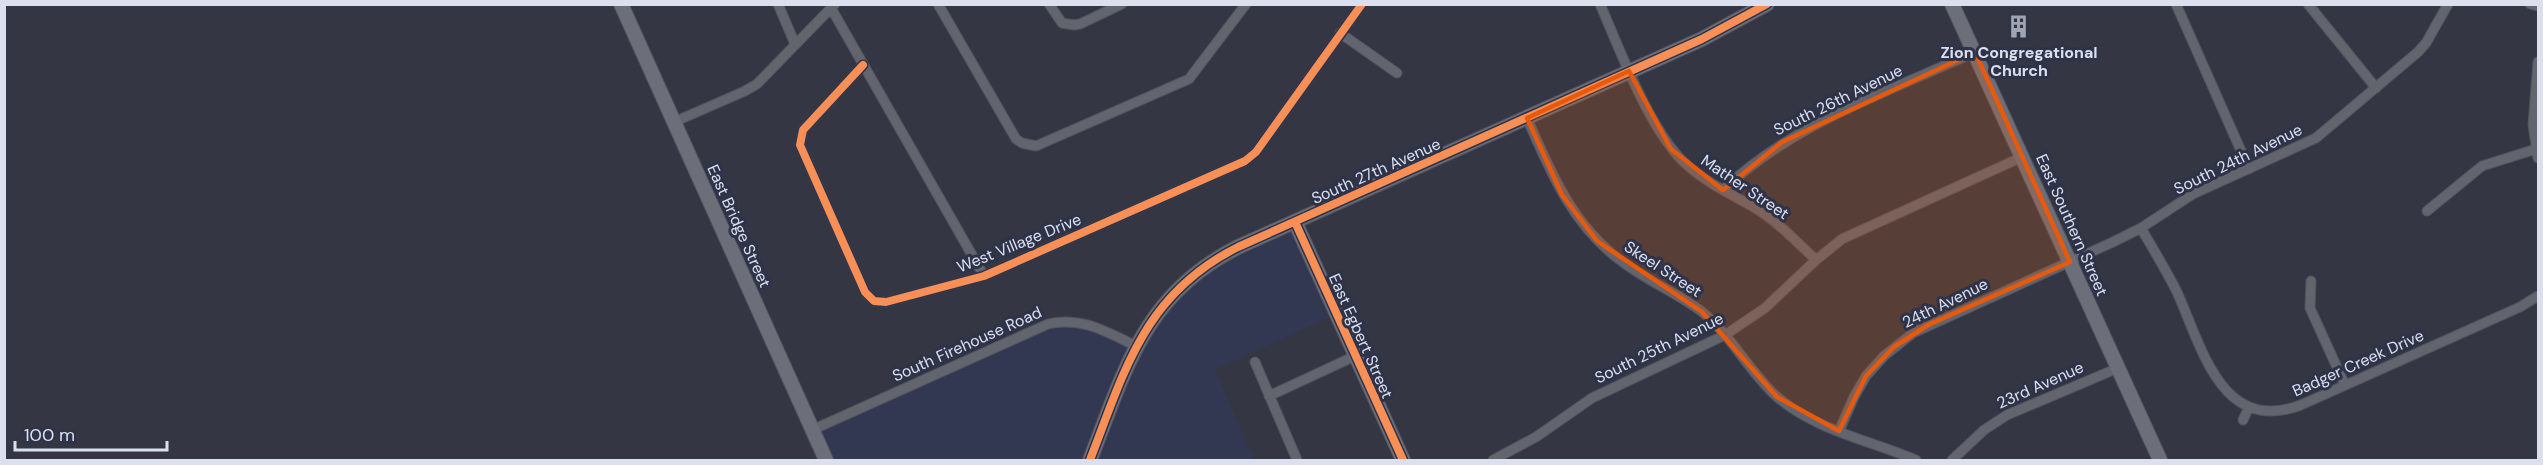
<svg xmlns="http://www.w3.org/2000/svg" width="2543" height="465" font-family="'DM Sans',sans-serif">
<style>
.built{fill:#323752}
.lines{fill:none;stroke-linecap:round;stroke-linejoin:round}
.street-casing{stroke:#51535d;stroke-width:11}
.secondary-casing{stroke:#51535d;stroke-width:16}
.street{stroke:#62646e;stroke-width:9}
.secondary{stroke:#6c6e79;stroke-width:14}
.cycleway-casing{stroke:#2e3349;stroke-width:11}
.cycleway{stroke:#f78f57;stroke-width:8}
.marked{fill:#e8590c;fill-opacity:0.2;stroke:#e8590c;stroke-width:4.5;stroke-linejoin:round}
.labels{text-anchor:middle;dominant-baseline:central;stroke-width:6;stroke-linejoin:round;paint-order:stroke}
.poi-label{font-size:16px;font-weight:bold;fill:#dce0ee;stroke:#2e3349}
.street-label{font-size:16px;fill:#dce0ee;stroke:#2e3349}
</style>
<rect width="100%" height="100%" fill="#343743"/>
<path class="built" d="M 1295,222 L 1336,314 L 1215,370 L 1255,460 L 826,460 L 813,430 L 1061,321 L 1136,346 L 1192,275 Z"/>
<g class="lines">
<defs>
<path id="street" d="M 778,4 L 795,44
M 938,4 L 1016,139 L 1022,143 L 1036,146 L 1189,79 L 1246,4
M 1049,4 L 1062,23 L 1074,25 L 1080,24 L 1122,4
M 1600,4 C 1620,50 1651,134 1687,165 C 1708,184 1733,195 1757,209 C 1779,223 1797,242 1816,260
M 2176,4 L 2249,169
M 2308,4 L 2376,88
M 2530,4 L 2538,6
M 831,8 L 984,276
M 1340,33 L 1397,73
M 2538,62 L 2533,125 L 2538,158
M 863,65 L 803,130 L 800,145 L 865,292 L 874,301 L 886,302 L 984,276 L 1245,161 L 1256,152 L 1362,4
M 1527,118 C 1551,173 1573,227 1624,263 C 1648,281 1677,293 1701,311 C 1731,335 1748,370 1776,396 C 1815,430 1869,440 1916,460
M 674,122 L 745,91 L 757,84 L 835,4
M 1723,190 C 1793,123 1888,92 1975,52
M 2427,211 L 2482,166 L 2536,149
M 2141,228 C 2153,249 2166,270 2177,292 C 2202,347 2221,435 2301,405 L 2520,307 L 2538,296
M 2311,281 L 2310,308 L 2345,385
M 1255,362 L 1297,460
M 1269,396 L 1355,356
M 2243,420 L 2249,407
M 812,430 L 1048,324 C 1081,316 1107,332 1136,346
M 1839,431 L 1854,397 L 1866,376 L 1884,356 L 1913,333 L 2113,242 L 2141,228 L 2193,194 L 2316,138 L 2418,52 L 2426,43 L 2448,4
M 1493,460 L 1536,437 L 1592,398 L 1725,335 L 1765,308 L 1816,260 L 1842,239 L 2022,157
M 1952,460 L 1984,430 L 2007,415 L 2118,368"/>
<path id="secondary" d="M 621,4 L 826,460
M 1952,4 L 2160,460
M 1295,222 L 1403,460
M 1090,460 C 1125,370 1144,294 1238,247 L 1702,39 L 1767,4"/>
</defs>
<use href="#street" class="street-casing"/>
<use href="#secondary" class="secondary-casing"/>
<use href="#street" class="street"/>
<use href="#secondary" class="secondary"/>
<defs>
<path id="cycleway" d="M 863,65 L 803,130 L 800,145 L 865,292 L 874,301 L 886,302 L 984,276 L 1245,161 L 1256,152 L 1362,4
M 1295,222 L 1403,460
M 1090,460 C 1125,370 1144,294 1238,247 L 1702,39 L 1767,4"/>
</defs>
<use href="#cycleway" class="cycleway-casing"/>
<use href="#cycleway" class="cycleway"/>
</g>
<path class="marked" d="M 1975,52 L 2070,262 L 1928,325 L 1894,347 L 1866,376 L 1839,431 L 1777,397 L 1702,312 L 1597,241 L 1562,195 L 1527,118 L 1629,71 L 1671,149 L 1723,190 L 1782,142 Z"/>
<defs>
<symbol id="building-bare" viewBox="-9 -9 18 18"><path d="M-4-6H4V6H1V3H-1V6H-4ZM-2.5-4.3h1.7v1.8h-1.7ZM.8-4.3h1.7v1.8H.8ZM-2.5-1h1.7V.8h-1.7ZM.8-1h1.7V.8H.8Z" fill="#a1a5b2" stroke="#2e3349" stroke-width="2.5" paint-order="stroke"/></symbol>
</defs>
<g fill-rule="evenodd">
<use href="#building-bare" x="2002" y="10" width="33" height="33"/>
</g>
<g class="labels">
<g class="poi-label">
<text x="2019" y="52">Zion Congregational<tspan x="2019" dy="18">Church</tspan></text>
</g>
<g class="street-label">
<text transform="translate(1838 100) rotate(-26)">South 26th Avenue</text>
<text transform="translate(2238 159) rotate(-26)">South 24th Avenue</text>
<text transform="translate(1376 171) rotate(-24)">South 27th Avenue</text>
<text transform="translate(1745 187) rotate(34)">Mather Street</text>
<text transform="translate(2072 225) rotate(66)">East Southern Street</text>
<text transform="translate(739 226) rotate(66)">East Bridge Street</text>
<text transform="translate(1019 243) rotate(-22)">West Village Drive</text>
<text transform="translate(1663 269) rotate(33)">Skeel Street</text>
<text transform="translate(1945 303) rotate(-26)">24th Avenue</text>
<text transform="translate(1361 336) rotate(66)">East Egbert Street</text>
<text transform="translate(967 344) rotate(-24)">South Firehouse Road</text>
<text transform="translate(1659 348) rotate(-26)">South 25th Avenue</text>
<text transform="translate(2358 363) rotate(-24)">Badger Creek Drive</text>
<text transform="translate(2040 385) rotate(-24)">23rd Avenue</text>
</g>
</g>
<rect width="2543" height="465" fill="none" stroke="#dce0ee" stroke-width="12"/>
<path d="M15 441v9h152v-9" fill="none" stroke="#dce0ee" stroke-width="3"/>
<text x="24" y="441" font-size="18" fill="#dce0ee" stroke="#2e3349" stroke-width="4.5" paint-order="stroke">100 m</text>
</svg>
